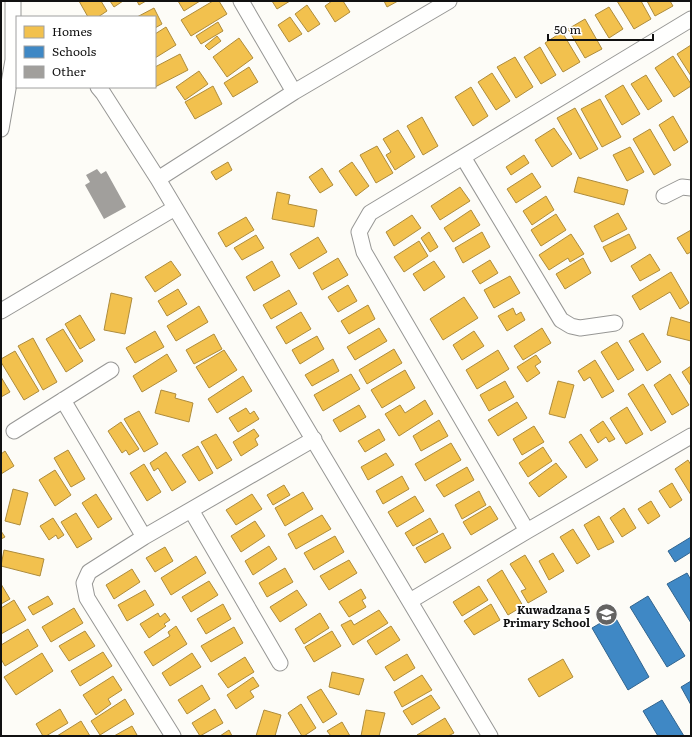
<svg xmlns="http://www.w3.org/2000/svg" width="692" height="737" font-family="Literata,serif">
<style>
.homes{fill:#f2c14e;stroke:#ae8c3c}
.schools{fill:#3f88c5;stroke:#31648f}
.building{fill:#a19f9c}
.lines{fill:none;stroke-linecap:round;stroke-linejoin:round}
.street-casing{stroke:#979795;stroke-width:17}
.street{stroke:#fffffe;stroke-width:15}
.labels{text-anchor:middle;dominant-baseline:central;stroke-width:4;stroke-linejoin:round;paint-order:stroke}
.poi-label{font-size:11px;font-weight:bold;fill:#111;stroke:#fff;text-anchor:end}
</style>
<rect width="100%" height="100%" fill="#fdfcf7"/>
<path class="homes" d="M 79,1 L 101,1 L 107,11 L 98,17 L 88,17 Z
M 110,1 L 123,1 L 114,7 Z
M 137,1 L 146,1 L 139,5 Z
M 178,1 L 200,1 L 184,11 Z
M 213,1 L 219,1 L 227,14 L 191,36 L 181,20 Z
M 272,1 L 290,1 L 277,9 Z
M 332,1 L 343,1 L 350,12 L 335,22 L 325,6 Z
M 384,1 L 398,1 L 387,7 Z
M 617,1 L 641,1 L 651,19 L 634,29 Z
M 647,1 L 670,1 L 673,6 L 655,16 Z
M 307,5 L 320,24 L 308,32 L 295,14 Z
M 609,7 L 623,29 L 609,38 L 595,15 Z
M 154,8 L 162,24 L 155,28 L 155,17 L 137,17 Z
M 290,17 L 302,34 L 289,42 L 278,25 Z
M 585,19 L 602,49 L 585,58 L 568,29 Z
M 218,22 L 223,31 L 201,44 L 196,36 Z
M 166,27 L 176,45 L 155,58 L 155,34 Z
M 562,32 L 580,62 L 563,72 L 545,43 Z
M 217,36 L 221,41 L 209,50 L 205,46 Z
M 239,38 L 253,58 L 227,77 L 213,57 Z
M 691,45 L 691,76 L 677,54 Z
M 540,47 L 556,75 L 541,84 L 524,57 Z
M 180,54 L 188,70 L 155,87 L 155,67 Z
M 673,56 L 691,84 L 691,86 L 674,97 L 655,68 Z
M 515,57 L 533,87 L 516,98 L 497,67 Z
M 249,67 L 258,82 L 233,97 L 224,83 Z
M 199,71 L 208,84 L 185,100 L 176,87 Z
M 492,73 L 510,101 L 496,110 L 478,82 Z
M 646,75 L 662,101 L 648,110 L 631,84 Z
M 623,85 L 640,114 L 622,125 L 605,96 Z
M 213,86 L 222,104 L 195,119 L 185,102 Z
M 471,87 L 488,116 L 473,126 L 455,97 Z
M 600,99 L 621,137 L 602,147 L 581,109 Z
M 575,108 L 598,149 L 580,159 L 557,118 Z
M 673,116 L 688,142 L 674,151 L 659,125 Z
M 422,117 L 438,146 L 423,155 L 407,126 Z
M 554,128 L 572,154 L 552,167 L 535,140 Z
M 650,129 L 671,165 L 654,175 L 633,139 Z
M 398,130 L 415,157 L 395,170 L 386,155 L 391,152 L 383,139 Z
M 377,146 L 393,173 L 376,183 L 360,155 Z
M 630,147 L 644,172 L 627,181 L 613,155 Z
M 524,155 L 529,163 L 511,175 L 506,167 Z
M 228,162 L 232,170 L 216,180 L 211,172 Z
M 352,162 L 369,186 L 356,196 L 339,171 Z
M 322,168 L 333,185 L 320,193 L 309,177 Z
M 532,173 L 541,187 L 516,203 L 507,189 Z
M 578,177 L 628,190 L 624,205 L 574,192 Z
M 460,187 L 470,201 L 440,220 L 431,206 Z
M 277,192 L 290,195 L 288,204 L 317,210 L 314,227 L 272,219 Z
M 546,196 L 554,210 L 532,225 L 523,211 Z
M 471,210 L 480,225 L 453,242 L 444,228 Z
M 618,213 L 627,229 L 602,242 L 594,226 Z
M 556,214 L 566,230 L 541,246 L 531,230 Z
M 412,215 L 421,228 L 394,246 L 386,232 Z
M 246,217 L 254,230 L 226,247 L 218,233 Z
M 691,230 L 691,252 L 687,254 L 677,238 Z
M 429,232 L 438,247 L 430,252 L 421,238 Z
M 482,232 L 490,247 L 463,263 L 455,248 Z
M 571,234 L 584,254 L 570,262 L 568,258 L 549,270 L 539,255 Z
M 629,234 L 636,248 L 611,262 L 603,247 Z
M 256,235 L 264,248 L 242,260 L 234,248 Z
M 318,237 L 327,252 L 299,269 L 290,254 Z
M 419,241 L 428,256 L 404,272 L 394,257 Z
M 650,254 L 660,270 L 640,281 L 631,266 Z
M 338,258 L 348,275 L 322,290 L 313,273 Z
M 583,258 L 591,273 L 565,289 L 556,274 Z
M 490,260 L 498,273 L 480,284 L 472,271 Z
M 171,261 L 181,275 L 155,292 L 145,277 Z
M 272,261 L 280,276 L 254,291 L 246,277 Z
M 434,261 L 445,277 L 424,291 L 413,274 Z
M 671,272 L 689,303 L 680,309 L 670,292 L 640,310 L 632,296 Z
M 510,276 L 520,293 L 494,308 L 484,290 Z
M 348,285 L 357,301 L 338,312 L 328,297 Z
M 178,289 L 187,304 L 167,316 L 158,301 Z
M 289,290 L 297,304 L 271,319 L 263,305 Z
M 111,293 L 132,298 L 125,334 L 104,330 Z
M 464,297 L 478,318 L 443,340 L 430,319 Z
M 368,305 L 375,319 L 349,334 L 341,321 Z
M 199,306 L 208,322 L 176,341 L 167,326 Z
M 513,308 L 516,315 L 521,312 L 525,320 L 507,331 L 498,316 Z
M 301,312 L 311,329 L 286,344 L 276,327 Z
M 80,315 L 95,340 L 80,349 L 65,324 Z
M 671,317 L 691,323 L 691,341 L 667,335 Z
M 379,328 L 387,341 L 355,360 L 347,347 Z
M 542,328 L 551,343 L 523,360 L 514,346 Z
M 63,329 L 83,361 L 66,372 L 46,339 Z
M 155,331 L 164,347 L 135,363 L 126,348 Z
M 474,331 L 484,346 L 462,360 L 453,345 Z
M 643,333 L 661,362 L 647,371 L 629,341 Z
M 214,334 L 222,349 L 194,364 L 186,350 Z
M 317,336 L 324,349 L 300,364 L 292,350 Z
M 33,338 L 57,382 L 43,390 L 18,346 Z
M 617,342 L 634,370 L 618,380 L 601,352 Z
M 394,349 L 402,363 L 367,384 L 359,370 Z
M 224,350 L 237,370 L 209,388 L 196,367 Z
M 498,350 L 509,369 L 477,389 L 466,370 Z
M 15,351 L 39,391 L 24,400 L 1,362 L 1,359 Z
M 167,354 L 177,371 L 142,392 L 133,376 Z
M 536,355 L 541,362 L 535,366 L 540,373 L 527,382 L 517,367 Z
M 333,359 L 339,371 L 312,386 L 305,375 Z
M 595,360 L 614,391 L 602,398 L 590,377 L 584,381 L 578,371 Z
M 691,366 L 691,386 L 682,372 Z
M 405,370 L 415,388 L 382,408 L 371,390 Z
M 351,374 L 360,389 L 323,411 L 314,395 Z
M 670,374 L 689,405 L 672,415 L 654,385 Z
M 243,376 L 252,391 L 217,413 L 208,399 Z
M 1,377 L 10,392 L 1,397 Z
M 505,381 L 514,397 L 489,411 L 480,395 Z
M 558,381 L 574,385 L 565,418 L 549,414 Z
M 643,384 L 666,422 L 651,431 L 628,394 Z
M 161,390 L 176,394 L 175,398 L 193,403 L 189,422 L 155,413 Z
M 425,400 L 433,414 L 399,436 L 385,414 L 400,405 L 405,413 Z
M 517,402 L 527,418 L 498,436 L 488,420 Z
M 359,405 L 366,417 L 340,432 L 333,420 Z
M 627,407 L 643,434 L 626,444 L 610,418 Z
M 246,408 L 250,414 L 254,411 L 259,419 L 238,432 L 229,418 Z
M 139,411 L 158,444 L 144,452 L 124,419 Z
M 439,420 L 448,436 L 421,451 L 413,436 Z
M 603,421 L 615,439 L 609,442 L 606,437 L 598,443 L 590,430 Z
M 121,422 L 139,449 L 129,455 L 126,450 L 122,453 L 108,431 Z
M 534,426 L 544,442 L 522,455 L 513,439 Z
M 254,429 L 259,436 L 255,439 L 258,445 L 241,456 L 233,442 Z
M 379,429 L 385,440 L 365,452 L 358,441 Z
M 216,434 L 232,460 L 217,469 L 201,442 Z
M 581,434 L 598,460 L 586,468 L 569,442 Z
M 451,443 L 461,460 L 425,481 L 415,464 Z
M 198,446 L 213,473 L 199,481 L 182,455 Z
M 543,447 L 552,461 L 528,477 L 519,463 Z
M 68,450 L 85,479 L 71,487 L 54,458 Z
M 5,451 L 14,466 L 1,474 L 1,454 Z
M 166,452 L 186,482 L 172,491 L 158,468 L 154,471 L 150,463 Z
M 386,453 L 394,465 L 368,480 L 361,467 Z
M 688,460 L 691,465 L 691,495 L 675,469 Z
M 556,463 L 567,477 L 539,497 L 529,483 Z
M 144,464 L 161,492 L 147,501 L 130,473 Z
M 467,467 L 474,480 L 444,497 L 436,485 Z
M 55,470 L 71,495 L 55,506 L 39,480 Z
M 402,476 L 409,489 L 383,504 L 376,491 Z
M 672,483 L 682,500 L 670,508 L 659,491 Z
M 284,485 L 290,495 L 273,505 L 267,495 Z
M 13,489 L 28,493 L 20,525 L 5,521 Z
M 479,491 L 486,505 L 462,519 L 455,505 Z
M 303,492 L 313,509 L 285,526 L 275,508 Z
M 96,494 L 112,519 L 98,528 L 82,503 Z
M 252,494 L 262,509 L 236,525 L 226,510 Z
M 415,496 L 424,511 L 397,527 L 388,512 Z
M 651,501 L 660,516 L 648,524 L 638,509 Z
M 490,506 L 498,519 L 471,535 L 463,522 Z
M 624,508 L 636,528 L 622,537 L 610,518 Z
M 76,513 L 92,539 L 77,548 L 61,522 Z
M 322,515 L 331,529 L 296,549 L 288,534 Z
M 599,516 L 614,542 L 598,550 L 584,525 Z
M 53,518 L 64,535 L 58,539 L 56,535 L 49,540 L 40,526 Z
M 430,518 L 438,532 L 413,546 L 405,533 Z
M 255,521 L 265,536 L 241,552 L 231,536 Z
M 573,529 L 590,556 L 577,564 L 560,537 Z
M 1,531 L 5,537 L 1,539 Z
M 443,533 L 451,548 L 425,563 L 416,548 Z
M 335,536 L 344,552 L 314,570 L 304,553 Z
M 269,546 L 277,559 L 253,575 L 245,561 Z
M 165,547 L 173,561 L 155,572 L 146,558 Z
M 4,550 L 44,559 L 40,576 L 1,566 Z
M 553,553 L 564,571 L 549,580 L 539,561 Z
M 525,555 L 547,592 L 528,603 L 521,591 L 526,589 L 510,564 Z
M 196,556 L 206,573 L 171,595 L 161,578 Z
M 349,560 L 357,573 L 329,590 L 320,576 Z
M 285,568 L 293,582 L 267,597 L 259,583 Z
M 132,569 L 140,582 L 114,599 L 106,585 Z
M 502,570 L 523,606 L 508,615 L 487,580 Z
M 209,581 L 218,595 L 191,612 L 182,597 Z
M 1,584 L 10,599 L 1,604 Z
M 479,586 L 488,600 L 462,616 L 453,602 Z
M 361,589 L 366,598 L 362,600 L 366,607 L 349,617 L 339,602 Z
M 145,590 L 154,605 L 127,621 L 118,605 Z
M 297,590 L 307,605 L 280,622 L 270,607 Z
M 48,596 L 53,604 L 33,615 L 28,607 Z
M 14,600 L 26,620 L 1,634 L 1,608 Z
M 223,604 L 231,619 L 206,634 L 197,619 Z
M 491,604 L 500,620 L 474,635 L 464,621 Z
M 74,608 L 83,623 L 51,642 L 42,627 Z
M 379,610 L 388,623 L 353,645 L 341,625 L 351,620 L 354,625 Z
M 158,613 L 160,617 L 165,613 L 170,620 L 164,624 L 166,626 L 149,638 L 140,624 Z
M 320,613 L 329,628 L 304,644 L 295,629 Z
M 176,626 L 187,644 L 153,666 L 144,652 L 170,636 L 168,632 Z
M 391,626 L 400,640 L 376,655 L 367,641 Z
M 234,627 L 243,643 L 211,662 L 201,646 Z
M 28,629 L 38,646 L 5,666 L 1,659 L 1,645 Z
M 85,631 L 95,646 L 69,661 L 59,646 Z
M 332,631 L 341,646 L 314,662 L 305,647 Z
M 103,652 L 112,666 L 80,686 L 71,671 Z
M 42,653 L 53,671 L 16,695 L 4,677 Z
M 192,653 L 201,667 L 170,686 L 162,673 Z
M 407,654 L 415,668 L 394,681 L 385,667 Z
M 245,657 L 254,672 L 228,688 L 218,674 Z
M 563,659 L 573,677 L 539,697 L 528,679 Z
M 332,672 L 364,679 L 359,695 L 329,687 Z
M 422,675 L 432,690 L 402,707 L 394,692 Z
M 113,676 L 122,690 L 108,699 L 111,704 L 96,715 L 83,695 Z
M 253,677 L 259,686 L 250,691 L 254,697 L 236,709 L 227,695 Z
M 202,685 L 210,699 L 187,714 L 178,700 Z
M 321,689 L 337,714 L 323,723 L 307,697 Z
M 431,695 L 440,708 L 412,725 L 403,711 Z
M 125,699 L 134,714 L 100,735 L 91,721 Z
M 301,704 L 316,728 L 304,736 L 302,736 L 288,713 Z
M 60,709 L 68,723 L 46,736 L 43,736 L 36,724 Z
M 215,709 L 223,723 L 200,736 L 192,723 Z
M 264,710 L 281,715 L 275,736 L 256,736 Z
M 366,710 L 385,713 L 379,736 L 361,736 Z
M 445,718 L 454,733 L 448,736 L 417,735 Z
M 81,721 L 90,736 L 57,736 Z
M 342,722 L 350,736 L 331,736 L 327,731 Z
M 132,726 L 137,735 L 135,736 L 114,736 Z
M 229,730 L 232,736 L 220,736 Z"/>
<path class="schools" d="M 691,537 L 691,552 L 675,562 L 668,551 Z
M 687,573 L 691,580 L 691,623 L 667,584 Z
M 648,596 L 685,656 L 667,667 L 630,607 Z
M 614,615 L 649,677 L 628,690 L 592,628 Z
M 691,681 L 691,705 L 681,687 Z
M 662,700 L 684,736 L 658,736 L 643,711 Z"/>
<path class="building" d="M 97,169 L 101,174 L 106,171 L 126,207 L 104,219 L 85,185 L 90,182 L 86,175 Z"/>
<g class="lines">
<defs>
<path id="street" d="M 241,1 L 294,92
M 98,87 L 103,93 L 158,179 L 490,736
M 1,129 L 13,60 L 13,1
M 463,157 L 561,320 L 571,326 L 580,328 L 615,323
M 158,179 L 294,92 L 449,1
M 664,196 L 682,187 L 691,188
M 1,311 L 175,208
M 63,400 L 144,537
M 14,431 L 111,370
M 191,510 L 280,663
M 527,531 L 364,252 L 359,232 L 370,213 L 691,19
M 410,601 L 527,531 L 691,436
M 173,736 L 87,598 L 84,583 L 89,572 L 144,537 L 314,439"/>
</defs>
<use href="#street" class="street-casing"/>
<use href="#street" class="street"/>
</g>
<defs>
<symbol id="school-disc" viewBox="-11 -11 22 22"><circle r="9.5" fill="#646362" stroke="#fff"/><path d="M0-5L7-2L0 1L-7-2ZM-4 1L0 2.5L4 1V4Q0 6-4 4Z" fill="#fff"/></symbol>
</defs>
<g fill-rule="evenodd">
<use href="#school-disc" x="594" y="602" width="25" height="25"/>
</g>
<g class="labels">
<g class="poi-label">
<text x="590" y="609">Kuwadzana 5<tspan x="590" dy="13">Primary School</tspan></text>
</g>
</g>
<rect width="692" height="737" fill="none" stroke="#111111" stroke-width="4"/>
<rect x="16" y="16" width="140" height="72" fill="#ffffff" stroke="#a0a0a0"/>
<rect x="24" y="26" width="20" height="12" fill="#f2c14e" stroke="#a0a0a0"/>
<text x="52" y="36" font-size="12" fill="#111111">Homes</text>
<rect x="24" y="46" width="20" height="12" fill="#3f88c5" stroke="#a0a0a0"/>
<text x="52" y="56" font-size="12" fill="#111111">Schools</text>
<rect x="24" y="66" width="20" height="12" fill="#a19f9c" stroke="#a0a0a0"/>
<text x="52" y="76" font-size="12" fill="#111111">Other</text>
<path d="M548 34v6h105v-6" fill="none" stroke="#111111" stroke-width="2"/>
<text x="554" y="34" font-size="12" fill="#111111" stroke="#ffffff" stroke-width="3" paint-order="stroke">50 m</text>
</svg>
